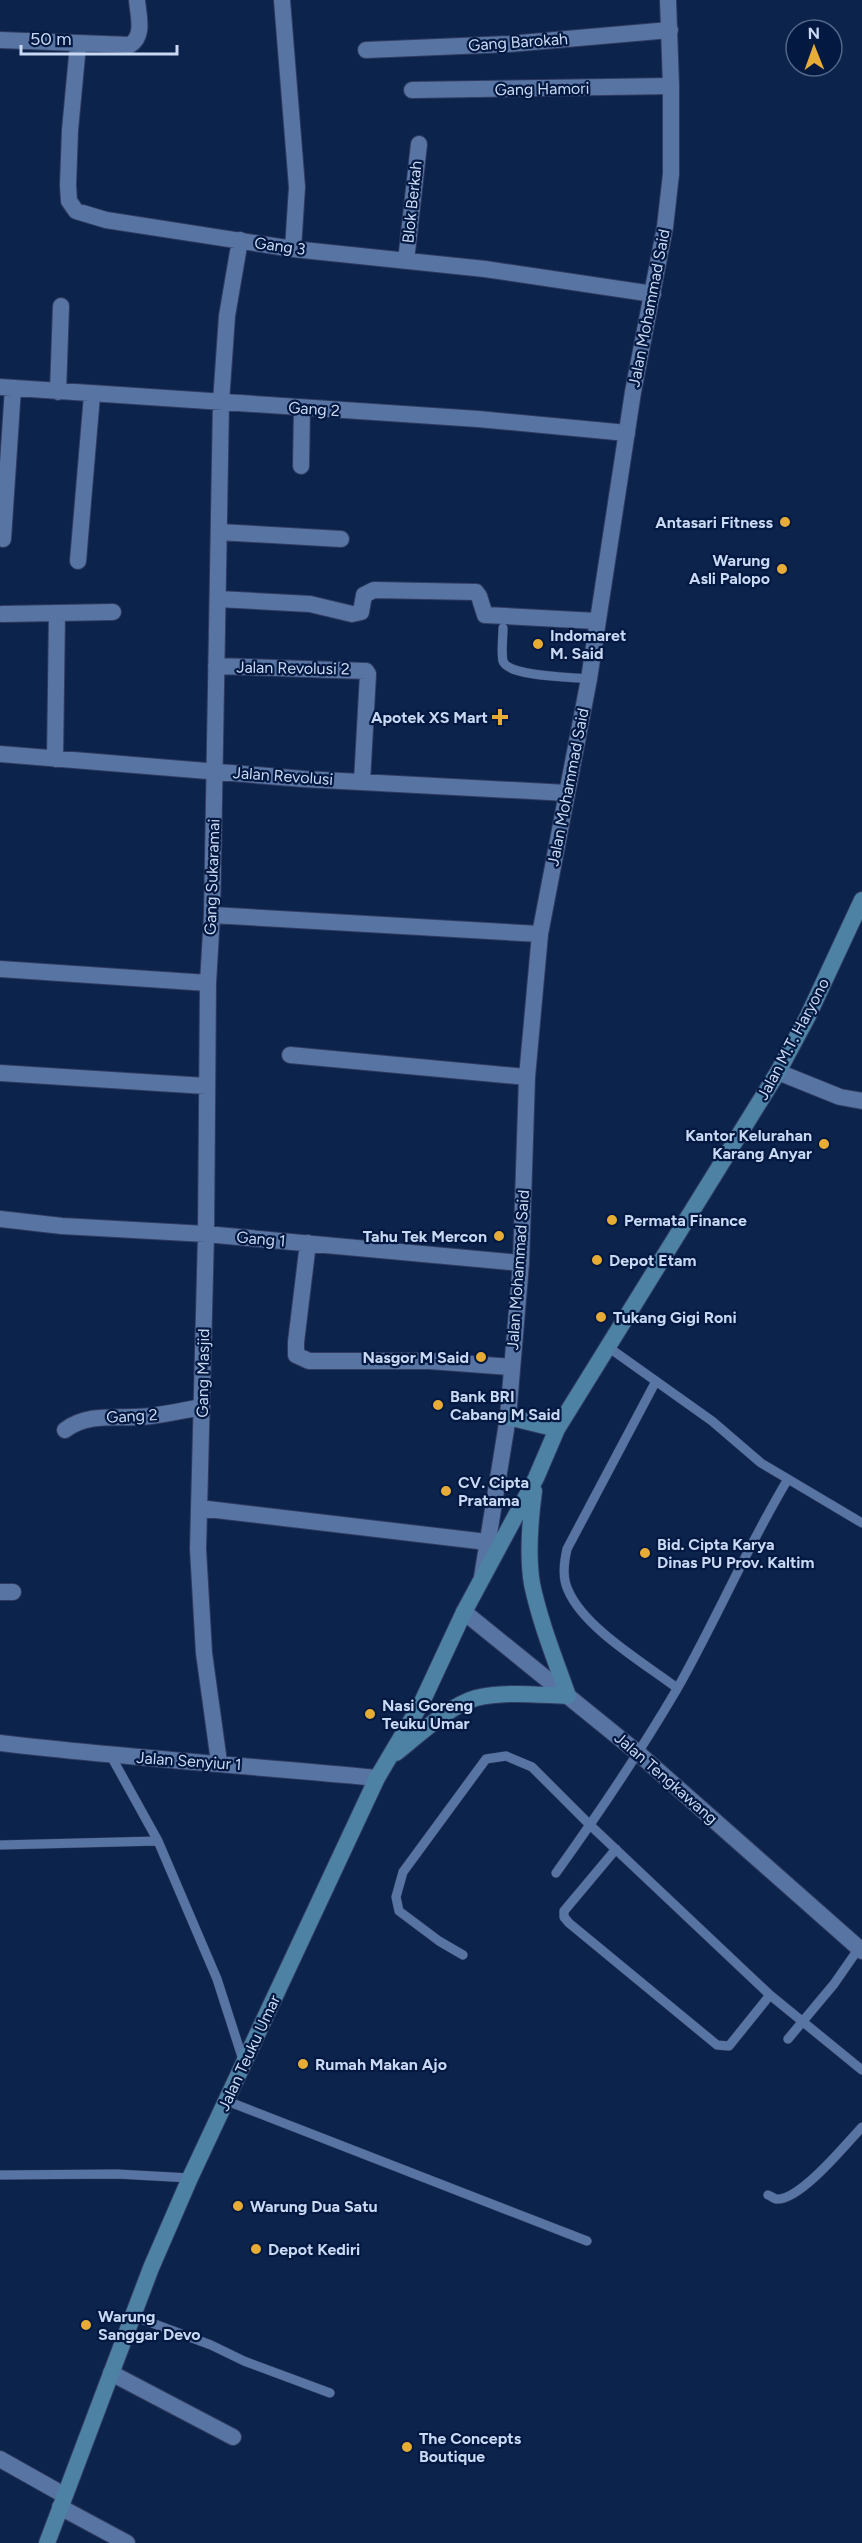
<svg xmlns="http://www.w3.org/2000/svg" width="862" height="2543" font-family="Figtree,sans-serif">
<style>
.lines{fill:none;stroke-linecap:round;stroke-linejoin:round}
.service-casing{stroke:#303b5f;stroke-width:10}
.minor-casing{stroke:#303b5f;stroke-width:18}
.tertiary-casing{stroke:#303b5f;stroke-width:18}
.secondary-casing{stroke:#303b5f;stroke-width:18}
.service{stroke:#5774a3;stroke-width:9}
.minor{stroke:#5774a3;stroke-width:16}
.tertiary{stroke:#5774a3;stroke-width:16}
.secondary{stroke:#4d82a5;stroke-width:16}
.poi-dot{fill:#e7ac36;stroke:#031941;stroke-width:2}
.labels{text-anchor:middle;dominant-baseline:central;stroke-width:4.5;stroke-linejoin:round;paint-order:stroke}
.street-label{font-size:16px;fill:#c9d9f3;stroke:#031941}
.poi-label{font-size:16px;font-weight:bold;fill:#c9d9f3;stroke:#031941;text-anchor:start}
</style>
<rect width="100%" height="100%" fill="#0c234c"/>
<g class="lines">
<defs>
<path id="service" d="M 503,628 C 503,638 501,652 503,661 C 508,677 573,677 589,679
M 656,1381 L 567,1549 C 564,1562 562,1578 568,1590 C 584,1628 644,1663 677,1688
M 788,1479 L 862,1523
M 111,1756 L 158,1841 L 217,1979 L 244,2063
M 0,1845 L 158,1841
M 616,1849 L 564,1911 L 564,1917 L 569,1923 L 717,2045 L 729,2046 L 770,1995
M 556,1873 C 599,1813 640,1752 677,1689 C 716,1620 747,1547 788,1479 L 761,1463 L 712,1421 L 608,1347
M 463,1955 L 439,1941 L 399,1911 L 396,1897 L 403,1872 L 486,1759 L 506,1756 L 532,1767 L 590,1825 L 770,1995 L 862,2070
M 788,2039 L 834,1984 L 859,1948
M 227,2101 L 587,2241
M 0,2175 L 117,2174 L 190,2178
M 768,2195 C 769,2195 775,2199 776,2199 C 799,2202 847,2143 862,2127
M 133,2316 L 211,2345 L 244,2361 L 330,2393"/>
<path id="minor" d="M 282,0 L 297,187 L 293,249
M 0,40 L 130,45 C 145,36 138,15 137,0
M 78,45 L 70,130 L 68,185 L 69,201 L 76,211 L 106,220 L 293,249 L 485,269 L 653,294
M 366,50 L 509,44 L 670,30
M 412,90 L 671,86
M 406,261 L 419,144
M 0,387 L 478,419 L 627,433
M 58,392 L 61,306
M 301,466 L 302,408
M 219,532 L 341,539
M 3,539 L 13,388
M 78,561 L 92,395
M 218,599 L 310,604 L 352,614 L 361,612 L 364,595 L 374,590 L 476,592 L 479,596 L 485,615 L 596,621
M 2,614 L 113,612
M 216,666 L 366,671 L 368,674 L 362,782
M 0,754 L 304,779 L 567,793
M 55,759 L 57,613
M 212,915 L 540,934
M 0,969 L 208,983
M 290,1055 L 527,1077
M 778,1072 L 840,1097 L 862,1101
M 0,1073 L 206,1086
M 0,1219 L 62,1226 L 206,1234 L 521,1263
M 308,1243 L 296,1342 L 296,1355 L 309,1361 L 429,1361 L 512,1367
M 65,1430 C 90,1411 121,1420 151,1416 C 168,1414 185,1410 202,1407
M 199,1508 L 487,1542
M 0,1592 L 13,1592
M 0,1743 C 126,1758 252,1766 377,1778
M 219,1762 L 204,1653 L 198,1549 L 206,1234 L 208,983 L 212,915 L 221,402 L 227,316 L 240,240
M 111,2373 L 233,2437
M 0,2459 L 64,2495
M 60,2507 L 127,2543"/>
<path id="tertiary" d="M 482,1577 L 508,1417 L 521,1263 L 527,1077 L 540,934 L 589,679 L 633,392 L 665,227 L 671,174 L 671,86 L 668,0
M 464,1612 L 638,1753 L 862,1951"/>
<path id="secondary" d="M 508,1417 L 557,1429
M 396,1753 C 418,1736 448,1706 476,1698 C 505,1691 538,1695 568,1696 C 555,1659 540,1622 532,1584 C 527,1554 530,1521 534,1491
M 47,2543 L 151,2268 L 190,2178 L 377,1778 L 422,1702 L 464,1612 L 536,1478 L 557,1429 L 778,1072 L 808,1016 L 862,900"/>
</defs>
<use href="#service" class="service-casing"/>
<use href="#minor" class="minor-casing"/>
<use href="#tertiary" class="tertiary-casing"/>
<use href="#secondary" class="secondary-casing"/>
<use href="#service" class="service"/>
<use href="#minor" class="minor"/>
<use href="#tertiary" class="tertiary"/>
<use href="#secondary" class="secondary"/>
</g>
<g class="poi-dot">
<circle cx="785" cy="522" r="6"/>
<circle cx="782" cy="569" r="6"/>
<circle cx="538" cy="644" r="6"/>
<path d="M497 708h6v6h6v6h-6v6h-6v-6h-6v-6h6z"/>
<circle cx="824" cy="1144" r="6"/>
<circle cx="612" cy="1220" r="6"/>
<circle cx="499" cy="1236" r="6"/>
<circle cx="597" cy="1260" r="6"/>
<circle cx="601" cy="1317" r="6"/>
<circle cx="481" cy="1357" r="6"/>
<circle cx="438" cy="1405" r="6"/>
<circle cx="446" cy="1491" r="6"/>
<circle cx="645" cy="1553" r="6"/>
<circle cx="370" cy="1714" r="6"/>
<circle cx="303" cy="2064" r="6"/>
<circle cx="238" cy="2206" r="6"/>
<circle cx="256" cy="2249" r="6"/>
<circle cx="86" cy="2325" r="6"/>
<circle cx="407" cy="2447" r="6"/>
</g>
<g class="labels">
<g class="street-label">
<text transform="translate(518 42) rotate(-4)">Gang Barokah</text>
<text transform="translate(542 89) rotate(-1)">Gang Hamori</text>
<text transform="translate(412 202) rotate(-84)">Blok Berkah</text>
<text transform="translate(280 246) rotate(8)">Gang 3</text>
<text transform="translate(649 308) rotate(-79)">Jalan Mohammad Said</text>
<text transform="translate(314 409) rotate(4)">Gang 2</text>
<text transform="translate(293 668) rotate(1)">Jalan Revolusi 2</text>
<text transform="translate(283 776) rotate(4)">Jalan Revolusi</text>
<text transform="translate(568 787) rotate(-79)">Jalan Mohammad Said</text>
<text transform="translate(212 877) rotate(-88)">Gang Sukaramai</text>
<text transform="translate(793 1039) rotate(-62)">Jalan M.T. Haryono</text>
<text transform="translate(261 1239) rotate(5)">Gang 1</text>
<text transform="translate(518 1270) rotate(-86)">Jalan Mohammad Said</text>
<text transform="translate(203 1373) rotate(-89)">Gang Masjid</text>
<text transform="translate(132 1416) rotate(-3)">Gang 2</text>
<text transform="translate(189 1761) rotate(4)">Jalan Senyiur 1</text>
<text transform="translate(666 1778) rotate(41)">Jalan Tengkawang</text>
<text transform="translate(249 2053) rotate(-65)">Jalan Teuku Umar</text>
</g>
<g class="poi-label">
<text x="773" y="522" text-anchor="end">Antasari Fitness</text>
<text x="770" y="560" text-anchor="end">Warung<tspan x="770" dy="18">Asli Palopo</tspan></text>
<text x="550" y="635">Indomaret<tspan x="550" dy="18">M. Said</tspan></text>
<text x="488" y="717" text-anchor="end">Apotek XS Mart</text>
<text x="812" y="1135" text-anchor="end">Kantor Kelurahan<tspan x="812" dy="18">Karang Anyar</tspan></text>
<text x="624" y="1220">Permata Finance</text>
<text x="487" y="1236" text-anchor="end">Tahu Tek Mercon</text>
<text x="609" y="1260">Depot Etam</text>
<text x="613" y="1317">Tukang Gigi Roni</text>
<text x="469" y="1357" text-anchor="end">Nasgor M Said</text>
<text x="450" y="1396">Bank BRI<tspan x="450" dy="18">Cabang M Said</tspan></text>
<text x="458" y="1482">CV. Cipta<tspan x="458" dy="18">Pratama</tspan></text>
<text x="657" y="1544">Bid. Cipta Karya<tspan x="657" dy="18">Dinas PU Prov. Kaltim</tspan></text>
<text x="382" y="1705">Nasi Goreng<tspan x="382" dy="18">Teuku Umar</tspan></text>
<text x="315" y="2064">Rumah Makan Ajo</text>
<text x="250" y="2206">Warung Dua Satu</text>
<text x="268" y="2249">Depot Kediri</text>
<text x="98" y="2316">Warung<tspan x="98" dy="18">Sanggar Devo</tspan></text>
<text x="419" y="2438">The Concepts<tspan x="419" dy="18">Boutique</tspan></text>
</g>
</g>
<g transform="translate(814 48) rotate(359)"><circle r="28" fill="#031941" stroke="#526688" stroke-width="1.5"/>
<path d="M0-4.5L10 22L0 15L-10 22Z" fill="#e7ac36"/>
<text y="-9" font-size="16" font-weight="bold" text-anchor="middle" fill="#c9d9f3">N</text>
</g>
<path d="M21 45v9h156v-9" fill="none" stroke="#c9d9f3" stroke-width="3"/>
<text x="30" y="45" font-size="18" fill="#c9d9f3" stroke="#031941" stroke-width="4.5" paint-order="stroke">50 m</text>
</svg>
